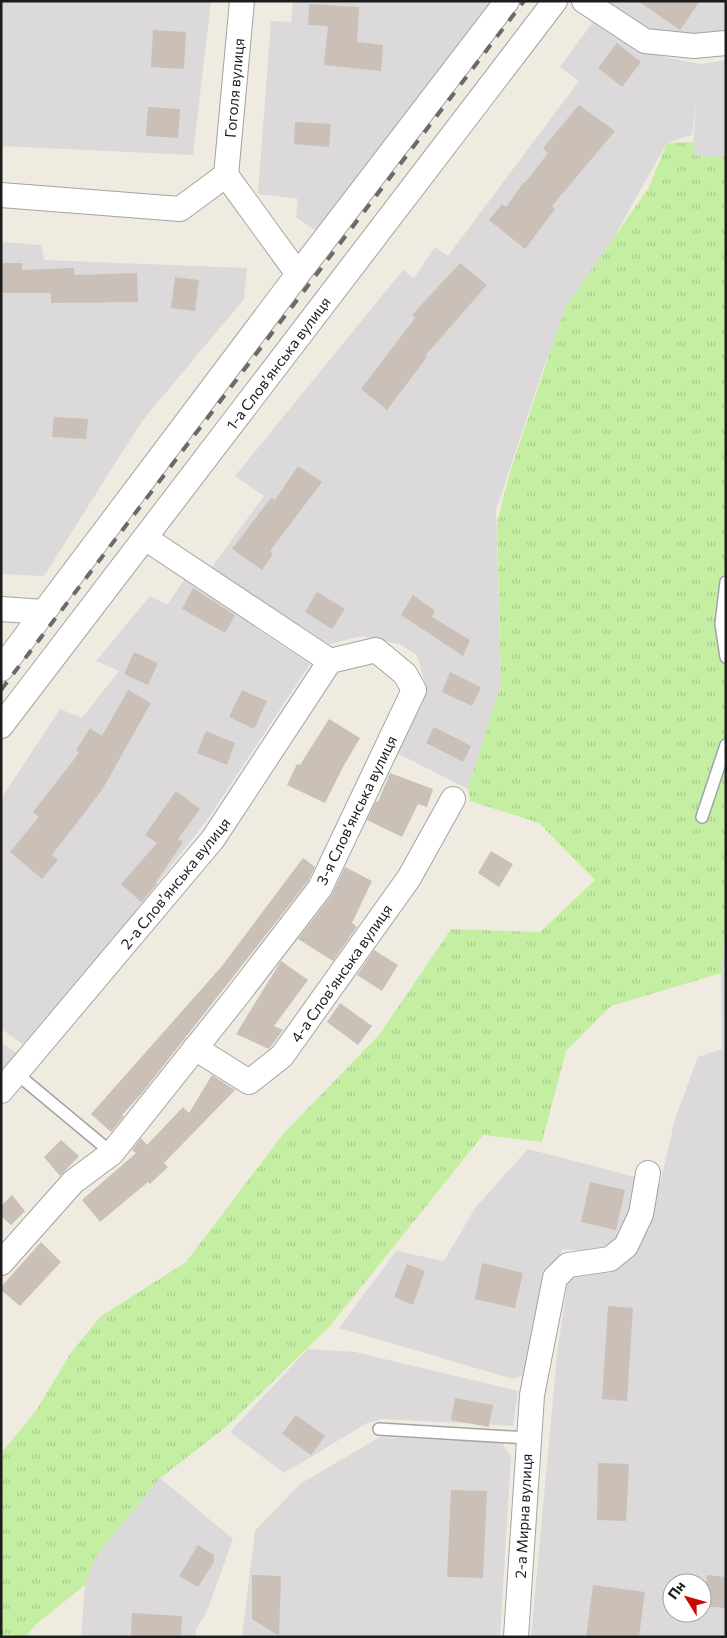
<svg xmlns="http://www.w3.org/2000/svg" width="727" height="1638" font-family="Commissioner,sans-serif">
<style>
.residential{fill:#dbd9d9;fill-rule:evenodd}
.grass{fill:url(#grass-tufts)}
.building{fill:#cbc0b7}
.lines{fill:none;stroke-linecap:round;stroke-linejoin:round}
.service-casing{stroke:#a3a3a3;stroke-width:14}
.minor-casing{stroke:#a3a3a3;stroke-width:26}
.service{stroke:#fff;stroke-width:11}
.minor{stroke:#fff;stroke-width:24}
.rail{stroke:#6a6a6a;stroke-width:4;stroke-dasharray:10 10;stroke-linecap:butt}
.labels{text-anchor:middle;dominant-baseline:central;stroke-width:4;stroke-linejoin:round;paint-order:stroke}
.street-label{font-size:15px;fill:#1c1c1c;stroke:#fff}
</style>
<defs>
<pattern id="grass-tufts" width="24" height="20" patternUnits="userSpaceOnUse" patternTransform="scale(1.25)"><rect width="24" height="20" fill="#c4eea2"/><path d="M3 7l-1-3M5 7V3M7 7l1-3M15 17l-1-3M17 17v-4M19 17l1-3" fill="none" stroke="#a8cc8b"/></pattern>
</defs>
<rect width="100%" height="100%" fill="#efebe1"/>
<path class="residential" d="M 1,1 L 211,1 L 193,155 L 1,146 Z
M 293,1 L 493,1 L 319,233 L 296,217 L 298,199 L 258,194 L 271,21 L 291,22 Z
M 613,1 L 726,1 L 726,32 L 683,38 L 651,31 L 611,3 Z
M 593,22 L 635,46 L 659,56 L 700,64 L 726,60 L 726,157 L 696,156 L 693,142 L 697,96 L 692,135 L 667,143 L 611,242 L 570,302 L 541,375 L 496,510 L 501,684 L 468,789 L 395,752 L 427,692 L 417,655 L 399,644 L 362,636 L 329,644 L 211,568 L 264,496 L 235,476 L 403,270 L 414,278 L 435,247 L 448,256 L 579,81 L 560,67 Z
M 1,242 L 41,245 L 44,260 L 247,268 L 244,299 L 142,421 L 44,576 L 1,574 Z
M 184,580 L 310,664 L 207,820 L 132,916 L 23,1044 L 1,1029 L 1,799 L 60,709 L 82,718 L 119,671 L 96,661 L 150,596 L 167,605 Z
M 726,919 L 726,1637 L 531,1637 L 557,1355 L 568,1278 L 614,1263 L 641,1244 L 660,1184 L 675,1119 L 698,1057 L 722,1049 L 721,974 ZM 672,1583 L 702,1583 L 702,1613 L 672,1613 Z
M 1,1043 L 20,1055 L 1,1076 Z
M 528,1149 L 639,1178 L 627,1236 L 603,1252 L 562,1249 L 533,1371 L 513,1379 L 339,1328 L 396,1251 L 444,1261 L 475,1208 Z
M 308,1349 L 355,1352 L 518,1391 L 513,1426 L 382,1419 L 367,1423 L 284,1473 L 230,1432 Z
M 380,1437 L 502,1443 L 511,1457 L 500,1637 L 242,1637 L 255,1531 L 300,1484 Z
M 160,1478 L 233,1539 L 207,1611 L 196,1630 L 196,1637 L 81,1637 L 85,1585 L 96,1556 Z"/>
<path class="grass" d="M 693,142 L 696,156 L 726,157 L 726,919 L 721,973 L 611,1006 L 566,1051 L 542,1142 L 483,1135 L 330,1326 L 225,1428 L 160,1478 L 96,1556 L 85,1585 L 35,1625 L 26,1637 L 1,1637 L 1,1453 L 36,1411 L 71,1353 L 100,1317 L 186,1262 L 284,1133 L 380,1034 L 451,929 L 540,932 L 595,880 L 539,823 L 470,801 L 468,789 L 501,684 L 497,522 L 511,469 L 565,308 L 649,187 L 667,143 Z"/>
<path class="building" d="M 638,1 L 700,1 L 680,30 Z
M 309,4 L 359,7 L 357,42 L 383,45 L 381,71 L 324,65 L 328,26 L 308,25 Z
M 153,30 L 186,32 L 184,69 L 151,67 Z
M 617,43 L 641,62 L 622,87 L 598,68 Z
M 579,105 L 615,131 L 552,206 L 555,209 L 525,249 L 489,220 L 502,204 L 506,207 L 524,182 L 525,183 L 548,153 L 543,148 Z
M 148,107 L 180,109 L 178,138 L 146,136 Z
M 295,122 L 331,124 L 329,147 L 294,144 Z
M 1,263 L 22,263 L 22,270 L 74,268 L 74,275 L 137,273 L 138,302 L 51,303 L 51,293 L 1,293 Z
M 460,263 L 487,285 L 425,356 L 427,357 L 387,410 L 361,389 L 415,318 L 412,315 Z
M 175,277 L 199,280 L 195,311 L 171,308 Z
M 54,417 L 88,419 L 86,439 L 52,437 Z
M 298,466 L 322,482 L 270,551 L 273,554 L 262,570 L 232,549 L 271,498 L 275,500 Z
M 193,588 L 235,615 L 225,633 L 182,609 Z
M 317,592 L 345,609 L 332,629 L 305,612 Z
M 413,595 L 435,611 L 432,617 L 470,640 L 463,656 L 401,615 Z
M 134,652 L 158,663 L 148,685 L 124,674 Z
M 450,672 L 481,687 L 472,706 L 442,692 Z
M 128,690 L 151,703 L 102,790 L 52,855 L 58,860 L 42,879 L 10,852 L 39,817 L 33,812 L 79,753 L 76,750 L 90,728 L 102,736 Z
M 242,690 L 267,701 L 254,729 L 229,717 Z
M 329,719 L 360,738 L 343,767 L 325,803 L 287,785 L 297,764 L 300,765 Z
M 434,727 L 471,746 L 463,762 L 426,743 Z
M 206,731 L 235,743 L 227,765 L 197,753 Z
M 390,773 L 433,789 L 427,807 L 418,804 L 402,837 L 367,820 L 376,801 L 378,802 Z
M 176,791 L 200,809 L 178,839 L 183,842 L 156,882 L 157,884 L 141,902 L 121,884 L 157,843 L 145,835 Z
M 491,851 L 513,864 L 499,887 L 478,873 Z
M 303,858 L 315,867 L 308,881 L 142,1093 L 122,1115 L 124,1116 L 111,1132 L 91,1114 L 222,966 Z
M 345,867 L 372,881 L 352,923 L 357,927 L 333,961 L 298,939 L 331,896 Z
M 374,950 L 398,965 L 382,991 L 357,975 Z
M 281,961 L 308,980 L 274,1026 L 283,1030 L 269,1049 L 236,1034 Z
M 340,1003 L 372,1026 L 358,1045 L 327,1022 Z
M 212,1075 L 235,1090 L 164,1163 L 168,1167 L 150,1184 L 148,1182 L 100,1222 L 82,1200 L 136,1153 L 132,1150 L 141,1138 L 147,1145 L 183,1107 L 189,1113 Z
M 61,1140 L 79,1156 L 60,1176 L 44,1157 Z
M 590,1182 L 625,1190 L 616,1230 L 581,1222 Z
M 12,1195 L 25,1211 L 11,1225 L 1,1216 L 1,1206 Z
M 41,1242 L 61,1262 L 20,1306 L 1,1290 L 1,1287 Z
M 482,1263 L 523,1273 L 515,1308 L 475,1299 Z
M 407,1264 L 425,1271 L 413,1305 L 394,1297 Z
M 608,1306 L 633,1308 L 627,1401 L 602,1399 Z
M 455,1398 L 493,1405 L 489,1427 L 451,1420 Z
M 296,1415 L 325,1436 L 311,1455 L 282,1434 Z
M 598,1463 L 629,1464 L 626,1521 L 597,1520 Z
M 451,1490 L 487,1491 L 483,1578 L 447,1577 Z
M 198,1545 L 214,1555 L 214,1562 L 198,1587 L 179,1576 Z
M 252,1575 L 281,1576 L 279,1636 L 252,1619 Z
M 707,1575 L 726,1577 L 726,1608 L 704,1606 Z
M 593,1585 L 645,1592 L 639,1637 L 586,1637 Z
M 132,1613 L 182,1616 L 181,1637 L 131,1637 Z"/>
<g class="lines">
<defs>
<path id="service" d="M 726,582 L 721,624 L 726,657
M 702,817 L 726,745
M 17,1074 L 112,1153
M 379,1429 L 527,1438"/>
<path id="minor" d="M 584,1 L 645,41 L 694,46 L 726,43
M 226,175 L 242,1
M 1,195 L 180,209 L 226,175
M 298,274 L 507,1
M 1,609 L 44,612
M 1,669 L 298,274 L 226,175
M 1,726 L 555,1
M 195,1048 L 249,1082 L 282,1056 L 409,878 L 453,799
M 1,1091 L 213,839 L 330,661
M 1,1263 L 73,1182 L 112,1153 L 237,996 L 320,888 L 414,690 L 405,674 L 376,650 L 330,661 L 145,538
M 516,1637 L 532,1395 L 555,1278 L 568,1265 L 610,1259 L 626,1246 L 641,1214 L 648,1173"/>
</defs>
<use href="#service" class="service-casing"/>
<use href="#minor" class="minor-casing"/>
<use href="#service" class="service"/>
<use href="#minor" class="minor"/>
<path class="rail" d="M 1,690 L 524,1"/>
</g>
<g class="labels">
<g class="street-label">
<text transform="translate(234 88) rotate(-85)">Гоголя вулиця</text>
<text transform="translate(278 363) rotate(-53)">1-а Слов’янська вулиця</text>
<text transform="translate(356 810) rotate(-64)">3-я Слов’янська вулиця</text>
<text transform="translate(175 883) rotate(-51)">2-а Слов’янська вулиця</text>
<text transform="translate(341 973) rotate(-55)">4-а Слов’янська вулиця</text>
<text transform="translate(523 1516) rotate(-87)">2-а Мирна вулиця</text>
</g>
</g>
<rect width="727" height="1638" fill="none" stroke="#1c1c1c" stroke-width="5"/>
<g transform="translate(687 1598) rotate(307)"><circle r="24" fill="#ffffff" stroke="#a4a4a4"/>
<path d="M0-4L9 19L0 12L-9 19Z" fill="#c90800"/>
<text y="-8" font-size="14" font-weight="bold" text-anchor="middle" fill="#1c1c1c">Пн</text>
</g>
</svg>
